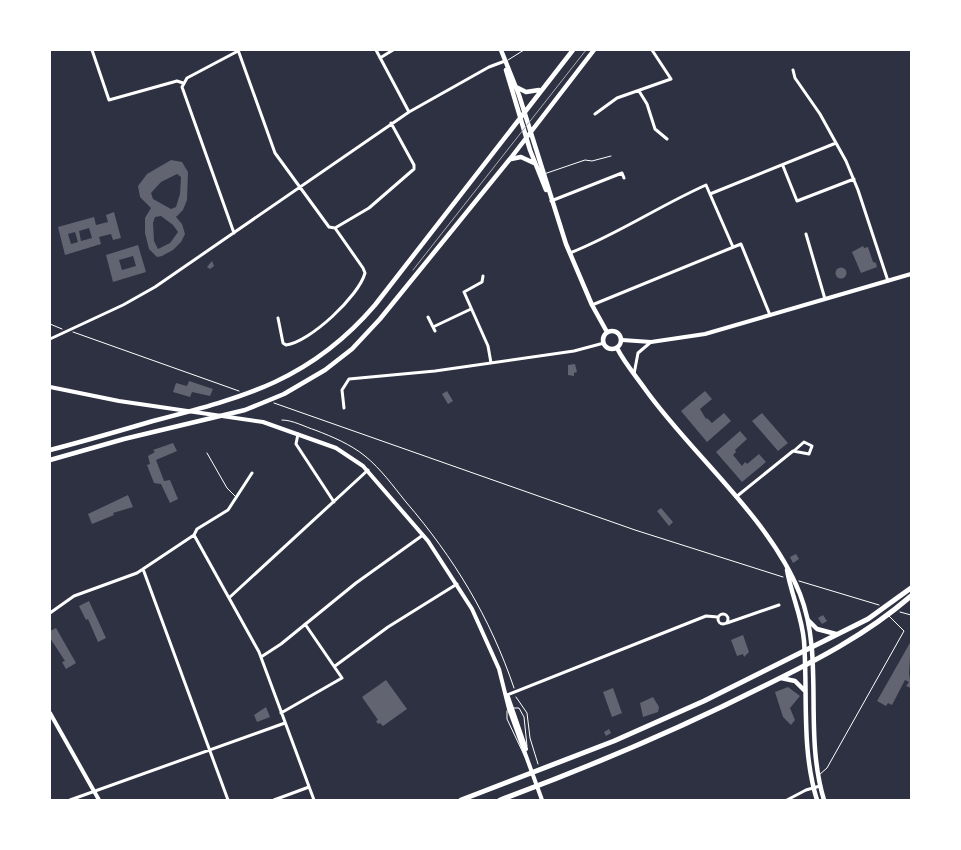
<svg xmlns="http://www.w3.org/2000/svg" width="961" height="850" font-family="Figtree,sans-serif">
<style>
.building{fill:#626471;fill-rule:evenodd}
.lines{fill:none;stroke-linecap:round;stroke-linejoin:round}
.path{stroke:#fff;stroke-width:1}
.service{stroke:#fff;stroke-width:1}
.minor{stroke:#fff;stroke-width:3}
.tertiary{stroke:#fff;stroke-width:4}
.secondary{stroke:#fff;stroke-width:4.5}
.primary{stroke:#fff;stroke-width:5}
.rail{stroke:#abadb3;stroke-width:1}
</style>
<rect width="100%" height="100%" fill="#2d3142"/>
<path class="building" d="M 171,160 L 182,162 L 188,172 L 187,200 L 183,210 L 176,217 L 182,224 L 185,234 L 181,242 L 173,250 L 162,256 L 157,257 L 149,249 L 145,233 L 145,218 L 151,208 L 140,197 L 138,186 L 147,174 ZM 177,174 L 181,177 L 180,194 L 176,207 L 171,209 L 153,199 L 151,193 L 161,182 ZM 161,216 L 173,225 L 178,232 L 170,243 L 158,249 L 154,241 L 153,223 L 155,217 Z
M 114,212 L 121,238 L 113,240 L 111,234 L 99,237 L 101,244 L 65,255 L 58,227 L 94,217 L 96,225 L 108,222 L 106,215 ZM 89,228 L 92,238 L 81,241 L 79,231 ZM 75,232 L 78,242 L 71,244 L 68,234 Z
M 138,245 L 146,272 L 113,282 L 106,255 ZM 133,256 L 136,266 L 122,270 L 119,260 Z
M 863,246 L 864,248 L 868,247 L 873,262 L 876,263 L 877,267 L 861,273 L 852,252 Z
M 212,261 L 214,266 L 210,269 L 207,267 Z
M835.5 273a5.5 5.5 0 1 1 11 0a5.5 5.5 0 1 1-11 0Z
M 575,364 L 577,372 L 574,373 L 574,376 L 568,375 L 568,365 Z
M 189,381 L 213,389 L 210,396 L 192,392 L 190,397 L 173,392 L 176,383 L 187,386 Z
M 447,391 L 453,401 L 448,404 L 442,394 Z
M 705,391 L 712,399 L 700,409 L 706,419 L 707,418 L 712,423 L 724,413 L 731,421 L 707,442 L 681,411 Z
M 762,413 L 788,443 L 778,451 L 752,421 Z
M 740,431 L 747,439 L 735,450 L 736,452 L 733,455 L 742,466 L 745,462 L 747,464 L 759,454 L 766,462 L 742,482 L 716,452 Z
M 173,443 L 177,451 L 156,460 L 164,481 L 170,480 L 178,499 L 170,503 L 161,484 L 154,483 L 147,465 L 150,464 L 148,456 L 155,452 L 153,450 Z
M 128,495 L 133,507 L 113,513 L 114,515 L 92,524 L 88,514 Z
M 661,508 L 673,522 L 669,526 L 657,511 Z
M 796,554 L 799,559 L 793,563 L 790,557 Z
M 89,601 L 106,638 L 98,642 L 88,619 L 86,620 L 79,606 Z
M 823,615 L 827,621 L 822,624 L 818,618 Z
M 56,628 L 76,663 L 66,669 L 62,662 L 65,661 L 50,638 L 50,631 Z
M 743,635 L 749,652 L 744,657 L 743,654 L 737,656 L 731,640 Z
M 911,641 L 909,673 L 911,688 L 906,686 L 909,682 L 905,680 L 892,705 L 888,703 L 886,706 L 877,701 Z
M 386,680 L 407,709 L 383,726 L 380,723 L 378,724 L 376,721 L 378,720 L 362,697 Z
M 788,687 L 800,696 L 790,708 L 795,720 L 791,725 L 783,717 L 775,692 Z
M 613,688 L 622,713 L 612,717 L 603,692 Z
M 653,697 L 659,707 L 658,712 L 643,717 L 640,703 Z
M 266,707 L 270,717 L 257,722 L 254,715 Z
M 609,729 L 611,733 L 606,736 L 604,732 Z"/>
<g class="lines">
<path class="path" d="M 50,324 L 62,329
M 73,332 L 239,391
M 274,403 L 635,530 L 783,577
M 282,420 C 293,420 305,427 315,430 C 333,437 350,444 365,456 C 381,469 393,486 406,502 C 454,558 490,617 514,688
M 799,581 L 879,605
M 900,612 L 911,615
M 516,697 L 527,713 L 530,738 L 538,764"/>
<path class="service" d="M 508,60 L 524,50
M 544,174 L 585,160 L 592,161 L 611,156
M 207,453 L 227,488 L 236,497
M 513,708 L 519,708 L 524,717 L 527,746
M 507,711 L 507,719 L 525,757
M 819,775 L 827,768 L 904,631 L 889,616"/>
<path class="minor" d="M 92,50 L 109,100 L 177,81 L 183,83
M 238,50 L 275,153 L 329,227 L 335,228 L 369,208 L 414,169 L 414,165 L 391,123
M 376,50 L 409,112
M 380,58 L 393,50
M 793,70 L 795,78 L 820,114 L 846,161 L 858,190 L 888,281
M 639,91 L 647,104 L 655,129 L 667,139
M 595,114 L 617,98 L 671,79 L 652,50
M 783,166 L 797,201 L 854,179
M 710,194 L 836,143
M 551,201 L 622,173 L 624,178
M 234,233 L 182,87 L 187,78 L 238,51
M 806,234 L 825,299
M 570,253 C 618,234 659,206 706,185 L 733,247
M 483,276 L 482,282 L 464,292 L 488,346 L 491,363
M 592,305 L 741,244 L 770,315
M 428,317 L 433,327
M 278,318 L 283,343 L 286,345 C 310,342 359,296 365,273 L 363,268 L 335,228
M 435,331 L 433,327 L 471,309
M 50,339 L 123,305 L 155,287 L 409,112 L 489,67 L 505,61
M 634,374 L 638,353 L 651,342
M 344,408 L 342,390 L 349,379 L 435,371 L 574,351 L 604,343
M 298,434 L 296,444 L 334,502
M 736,497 L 793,451 L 809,454 L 812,446 L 804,442 L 795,450
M 194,535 L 259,652 L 314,800
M 143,569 L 228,800
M 230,597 L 368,470
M 50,613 L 74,596 L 137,573 L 194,535 L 197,529 L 228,510 L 252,473
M718 619a5 5 0 1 1 10 0a5 5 0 1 1-10 0Z
M 727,623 L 779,605
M 261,657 L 281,644 L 356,583 L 423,535
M 335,666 L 388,627 L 457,584
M 507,695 L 706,616 L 718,617
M 281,713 L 342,678 L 305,624
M 70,800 L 285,723
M 274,800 L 309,787
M 787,800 L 806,790 L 820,786"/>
<path class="tertiary" d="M 622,340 L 651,342 L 705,334 L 911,274
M 50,387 L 119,401 L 263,422 L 336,448 L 363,466 L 428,541 L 472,609 L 499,669 L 509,709 L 542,800
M 508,697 L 526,749
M 50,713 L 99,800"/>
<path class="secondary" d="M 501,50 L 519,95 L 566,244 L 592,305 L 607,332
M 506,70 L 530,150 L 546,190
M 516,87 L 526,92 L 539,90
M 511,159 L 521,157 L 534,163
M603 340a9 9 0 1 1 18 0a9 9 0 1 1-18 0Z
M 617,348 C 624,362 635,375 645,389 C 692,455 770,518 800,594 C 825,658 803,731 824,800
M 50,450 C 85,441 119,431 153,421 C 245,397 311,380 375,305 L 573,50
M 50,460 L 124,439 L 245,410 L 284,394 L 325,370 L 352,349 L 380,319 L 510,159 L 594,50
M 787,570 C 791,594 802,616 804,641 C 808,694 801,749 817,800
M 809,621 L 817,629 L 836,634
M 781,678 L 795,681 L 805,691"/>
<path class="primary" d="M 461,800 L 614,741 L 704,701 L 868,619 L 911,588
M 500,800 C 589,767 677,730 762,687 C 815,661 866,635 911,596"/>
<path class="rail" d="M 413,270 L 586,50"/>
</g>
<rect width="961" height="850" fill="none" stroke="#ffffff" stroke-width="102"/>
</svg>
